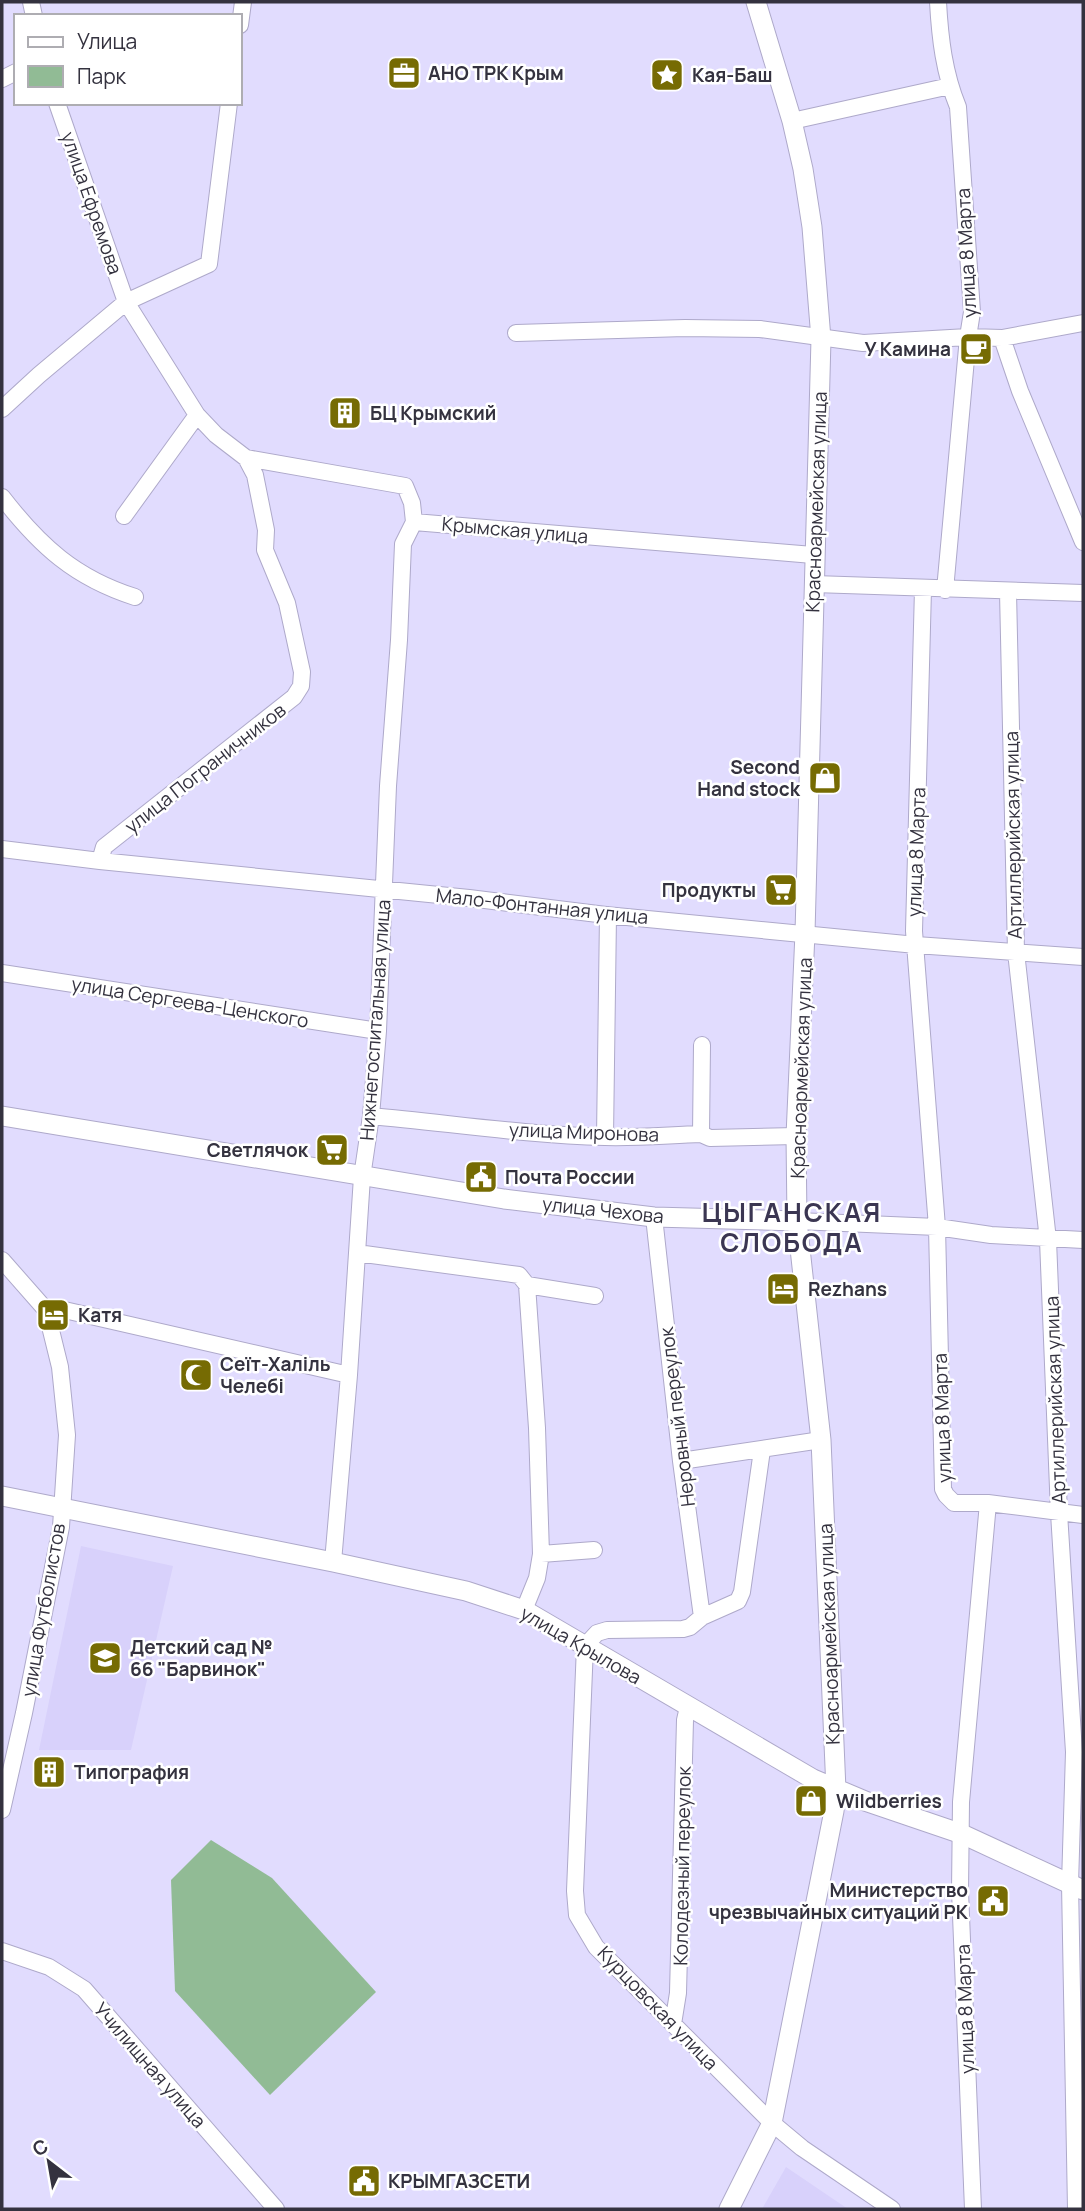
<svg xmlns="http://www.w3.org/2000/svg" width="1085" height="2211" font-family="Manrope,sans-serif">
<style>
.built{fill:#d8d1fb}
.green{fill:#91bb95}
.lines{fill:none;stroke-linecap:round;stroke-linejoin:round}
.minor-casing{stroke:#aea9ca;stroke-width:18}
.major-casing{stroke:#aea9ca;stroke-width:21}
.minor{stroke:#fff;stroke-width:16}
.major{stroke:#fff;stroke-width:19}
.labels{text-anchor:middle;dominant-baseline:central;stroke-width:5;stroke-linejoin:round;paint-order:stroke}
.poi-label{font-size:19px;font-weight:bold;fill:#34323f;stroke:#fff;text-anchor:start}
.street-label{font-size:19px;fill:#34323f;stroke:#fff}
.district-label{font-size:26px;font-weight:bold;letter-spacing:2px;fill:#3b3652;stroke:#fff}
</style>
<rect width="100%" height="100%" fill="#e1dcfe"/>
<path class="built" d="M 81,1546 L 173,1566 L 131,1750 L 39,1750 Z
M 786,2167 L 848,2209 L 762,2209 Z"/>
<path class="green" d="M 211,1840 L 272,1878 L 376,1992 L 270,2095 L 175,1991 L 171,1880 Z"/>
<g class="lines">
<defs>
<path id="minor" d="M 31,2 L 34,16
M 938,2 C 940,38 944,73 958,107 L 972,312 L 968,337 L 945,590
M 240,25 L 243,2
M 2,79 L 16,72
M 57,103 L 126,302 L 197,415 L 216,435 L 246,458 L 255,475 L 266,530 L 265,550 L 287,603 L 302,672 L 301,686 L 294,697 L 104,847 L 100,861
M 792,121 L 950,86
M 516,333 L 685,328 L 760,329 L 863,343 L 968,337 L 1002,338 L 1083,323
M 1002,338 L 1020,391 L 1083,542
M 2,409 L 39,375 L 126,302 L 209,264 L 229,103
M 246,458 L 405,486 L 412,503 L 414,522
M 2,497 C 40,546 75,578 135,597
M 124,516 L 197,415
M 414,522 L 813,555
M 814,584 L 1083,593
M 923,589 L 914,931 L 937,1227 L 943,1489 L 946,1495 L 954,1503 L 988,1503 L 1083,1515
M 1008,592 L 1016,952 L 1048,1240 L 1059,1513 L 1074,1752 L 1070,1884 L 1076,2209
M 2,849 L 100,861 L 469,898 L 606,915 L 916,945 L 1083,957
M 2,973 L 378,1031
M 371,1116 C 449,1123 527,1135 605,1137 C 637,1138 669,1135 701,1134 L 710,1138 L 796,1136
M 701,1134 L 702,1045
M 605,1137 L 608,915
M 654,1217 L 681,1461 L 702,1617
M 797,1221 L 937,1227 L 991,1235 L 1083,1240
M 357,1253 L 519,1275 L 527,1285 L 595,1296
M 2,1260 L 46,1310 L 60,1367 L 67,1435 L 61,1527 L 24,1713 L 2,1810
M 46,1310 L 60,1309 L 349,1375
M 762,1450 L 742,1592 L 738,1601 L 702,1617 L 690,1627 L 683,1629 L 607,1630 L 597,1633 L 585,1646 L 575,1891 L 577,1915 L 596,1947 L 772,2123 L 802,2148 L 892,2209
M 681,1461 L 821,1440
M 541,1554 L 594,1550
M 333,1562 L 349,1375 L 362,1177 L 371,1116 L 378,1031 L 388,786 L 399,640 L 403,544 L 414,522
M 524,1610 L 537,1578 L 541,1554 L 537,1428 L 527,1285
M 2,1951 L 49,1967 L 84,1989 L 276,2209
M 673,2024 L 678,1993 L 685,1720 L 688,1707
M 973,2209 L 960,1891 L 961,1802 L 988,1503"/>
<path id="major" d="M 2,1116 L 504,1199 L 654,1217 L 797,1221
M 2,1496 L 333,1562 L 466,1591 L 524,1610 L 813,1779 L 865,1801 L 962,1834 L 1083,1890
M 729,2209 L 772,2123 L 834,1811 L 836,1790 L 821,1440 L 797,1221 L 796,1136 L 805,933 L 821,339 L 812,227 L 803,169 L 792,121 L 756,2"/>
</defs>
<use href="#minor" class="minor-casing"/>
<use href="#major" class="major-casing"/>
<use href="#minor" class="minor"/>
<use href="#major" class="major"/>
</g>
<defs>
<symbol id="office-square" viewBox="-11 -11 22 22"><rect x="-9" y="-9" width="18" height="18" rx="4" fill="#766b03" stroke="#fff"/><path d="M-6-3h4V-5.5h4V-3h4V5H-6ZM-1-4.5V-3h2v-1.5ZM-6 0V1H6V0Z" fill="#fff"/></symbol>
<symbol id="sight-square" viewBox="-11 -11 22 22"><rect x="-9" y="-9" width="18" height="18" rx="4" fill="#766b03" stroke="#fff"/><path d="M0-6L1.8-2.2L6-1.7L2.9 1.2L3.7 5.4L0 3.3L-3.7 5.4L-2.9 1.2L-6-1.7L-1.8-2.2Z" fill="#fff"/></symbol>
<symbol id="cafe-square" viewBox="-11 -11 22 22"><rect x="-9" y="-9" width="18" height="18" rx="4" fill="#766b03" stroke="#fff"/><path d="M-5.5-4.5H6V0H3Q3 3.5 0 3.5H-2.5Q-5.5 3.5-5.5 0ZM3-3.2v2h1.7v-2ZM-6 4.5H4V6H-6Z" fill="#fff"/></symbol>
<symbol id="building-square" viewBox="-11 -11 22 22"><rect x="-9" y="-9" width="18" height="18" rx="4" fill="#766b03" stroke="#fff"/><path d="M-4-6H4V6H1V3H-1V6H-4ZM-2.5-4.3h1.7v1.8h-1.7ZM.8-4.3h1.7v1.8H.8ZM-2.5-1h1.7V.8h-1.7ZM.8-1h1.7V.8H.8Z" fill="#fff"/></symbol>
<symbol id="shop-square" viewBox="-11 -11 22 22"><rect x="-9" y="-9" width="18" height="18" rx="4" fill="#766b03" stroke="#fff"/><path d="M-5-2.5h2.3a2.7 3.5 0 0 1 5.4 0H5L5.5 6h-11ZM-1.5-2.5h3a1.5 2.3 0 0 0-3 0Z" fill="#fff"/></symbol>
<symbol id="supermarket-square" viewBox="-11 -11 22 22"><rect x="-9" y="-9" width="18" height="18" rx="4" fill="#766b03" stroke="#fff"/><path d="M-6-5.5h2.5l.6 2H6L4.5 2H-2.5L-4.4-4H-6ZM-1.5 3.2a1.3 1.3 0 1 0 .1 0ZM3 3.2a1.3 1.3 0 1 0 .1 0Z" fill="#fff"/></symbol>
<symbol id="civic-square" viewBox="-11 -11 22 22"><rect x="-9" y="-9" width="18" height="18" rx="4" fill="#766b03" stroke="#fff"/><path d="M-.6-6.5H3V-4.5H.6V-3L4-1V1h2V6H-6V1h2V-1L-.6-3ZM-1.2 2.5V6h2.4V2.5Z" fill="#fff"/></symbol>
<symbol id="hotel-square" viewBox="-11 -11 22 22"><rect x="-9" y="-9" width="18" height="18" rx="4" fill="#766b03" stroke="#fff"/><path d="M-6-4.5h1.5V1H6V5H4.5V3h-9V5H-6ZM-4 0a1.8 1.8 0 1 1 3.6 0ZM.5 0V-2.5h3Q6-2.5 6 0Z" fill="#fff"/></symbol>
<symbol id="mosque-square" viewBox="-11 -11 22 22"><rect x="-9" y="-9" width="18" height="18" rx="4" fill="#766b03" stroke="#fff"/><path d="M3.5-4.9A6 6 0 1 0 3.5 4.9A5 5 0 1 1 3.5-4.9Z" fill="#fff"/></symbol>
<symbol id="school-square" viewBox="-11 -11 22 22"><rect x="-9" y="-9" width="18" height="18" rx="4" fill="#766b03" stroke="#fff"/><path d="M0-5L7-2L0 1L-7-2ZM-4 1L0 2.5L4 1V4Q0 6-4 4Z" fill="#fff"/></symbol>
</defs>
<g fill-rule="evenodd">
<use href="#office-square" x="385" y="54" width="38" height="38"/>
<use href="#sight-square" x="648" y="56" width="38" height="38"/>
<use href="#cafe-square" x="957" y="330" width="38" height="38"/>
<use href="#building-square" x="326" y="394" width="38" height="38"/>
<use href="#shop-square" x="806" y="759" width="38" height="38"/>
<use href="#supermarket-square" x="762" y="871" width="38" height="38"/>
<use href="#supermarket-square" x="313" y="1131" width="38" height="38"/>
<use href="#civic-square" x="462" y="1158" width="38" height="38"/>
<use href="#hotel-square" x="764" y="1270" width="38" height="38"/>
<use href="#hotel-square" x="34" y="1296" width="38" height="38"/>
<use href="#mosque-square" x="177" y="1356" width="38" height="38"/>
<use href="#school-square" x="86" y="1639" width="38" height="38"/>
<use href="#building-square" x="30" y="1753" width="38" height="38"/>
<use href="#shop-square" x="792" y="1782" width="38" height="38"/>
<use href="#civic-square" x="974" y="1882" width="38" height="38"/>
<use href="#civic-square" x="345" y="2162" width="38" height="38"/>
</g>
<g class="labels">
<g class="poi-label">
<text x="428" y="73">АНО ТРК Крым</text>
<text x="692" y="75">Кая-Баш</text>
<text x="951" y="349" text-anchor="end">У Камина</text>
<text x="370" y="413">БЦ Крымский</text>
<text x="800" y="767" text-anchor="end">Second<tspan x="800" dy="22">Hand stock</tspan></text>
<text x="756" y="890" text-anchor="end">Продукты</text>
<text x="308" y="1150" text-anchor="end">Светлячок</text>
<text x="505" y="1177">Почта России</text>
<text x="808" y="1289">Rezhans</text>
<text x="78" y="1315">Катя</text>
<text x="220" y="1364">Сеїт-Халіль<tspan x="220" dy="22">Челебі</tspan></text>
<text x="130" y="1647">Детский сад №<tspan x="130" dy="22">66 "Барвинок"</tspan></text>
<text x="74" y="1772">Типография</text>
<text x="836" y="1801">Wildberries</text>
<text x="968" y="1890" text-anchor="end">Министерство<tspan x="968" dy="22">чрезвычайных ситуаций РК</tspan></text>
<text x="388" y="2181">КРЫМГАЗСЕТИ</text>
</g>
<g class="street-label">
<text transform="translate(92 203) rotate(71)">улица Ефремова</text>
<text transform="translate(966 253) rotate(-93)">улица 8 Марта</text>
<text transform="translate(816 502) rotate(-88)">Красноармейская улица</text>
<text transform="translate(515 530) rotate(5)">Крымская улица</text>
<text transform="translate(205 768) rotate(-38)">улица Пограничников</text>
<text transform="translate(1013 835) rotate(-91)">Артиллерийская улица</text>
<text transform="translate(916 852) rotate(-88)">улица 8 Марта</text>
<text transform="translate(542 906) rotate(6)">Мало-Фонтанная улица</text>
<text transform="translate(190 1002) rotate(9)">улица Сергеева-Ценского</text>
<text transform="translate(375 1020) rotate(-86)">Нижнегоспитальная улица</text>
<text transform="translate(801 1068) rotate(-88)">Красноармейская улица</text>
<text transform="translate(584 1132) rotate(2)">улица Миронова</text>
<text transform="translate(603 1210) rotate(6)">улица Чехова</text>
<text transform="translate(1055 1400) rotate(-92)">Артиллерийская улица</text>
<text transform="translate(677 1417) rotate(-97)">Неровный переулок</text>
<text transform="translate(942 1418) rotate(-92)">улица 8 Марта</text>
<text transform="translate(43 1610) rotate(-80)">улица Футболистов</text>
<text transform="translate(829 1634) rotate(-92)">Красноармейская улица</text>
<text transform="translate(581 1645) rotate(30)">улица Крылова</text>
<text transform="translate(682 1866) rotate(-89)">Колодезный переулок</text>
<text transform="translate(658 2008) rotate(46)">Курцовская улица</text>
<text transform="translate(965 2009) rotate(-92)">улица 8 Марта</text>
<text transform="translate(150 2065) rotate(49)">Училищная улица</text>
</g>
<g class="district-label">
<text x="792" y="1212">ЦЫГАНСКАЯ<tspan x="792" dy="30">СЛОБОДА</tspan></text>
</g>
</g>
<rect width="1085" height="2211" fill="none" stroke="#34323f" stroke-width="7"/>
<rect x="14" y="14" width="228" height="91" fill="#ffffff" stroke="#aeadb2" stroke-width="2"/>
<rect x="28" y="37" width="35" height="10" fill="#ffffff" stroke="#aeadb2" stroke-width="2"/>
<text x="77" y="49" font-size="21" fill="#34323f">Улица</text>
<rect x="28" y="66" width="35" height="21" fill="#91bb95" stroke="#aeadb2" stroke-width="2"/>
<text x="77" y="84" font-size="21" fill="#34323f">Парк</text>
<g transform="translate(49 2162) rotate(329)" stroke="#ffffff" stroke-width="5" paint-order="stroke">
<path d="M0-5L12 26L0 18L-12 26Z" fill="#34323f"/>
<text y="-10" font-size="19" font-weight="bold" text-anchor="middle" fill="#34323f">С</text>
</g>
</svg>
